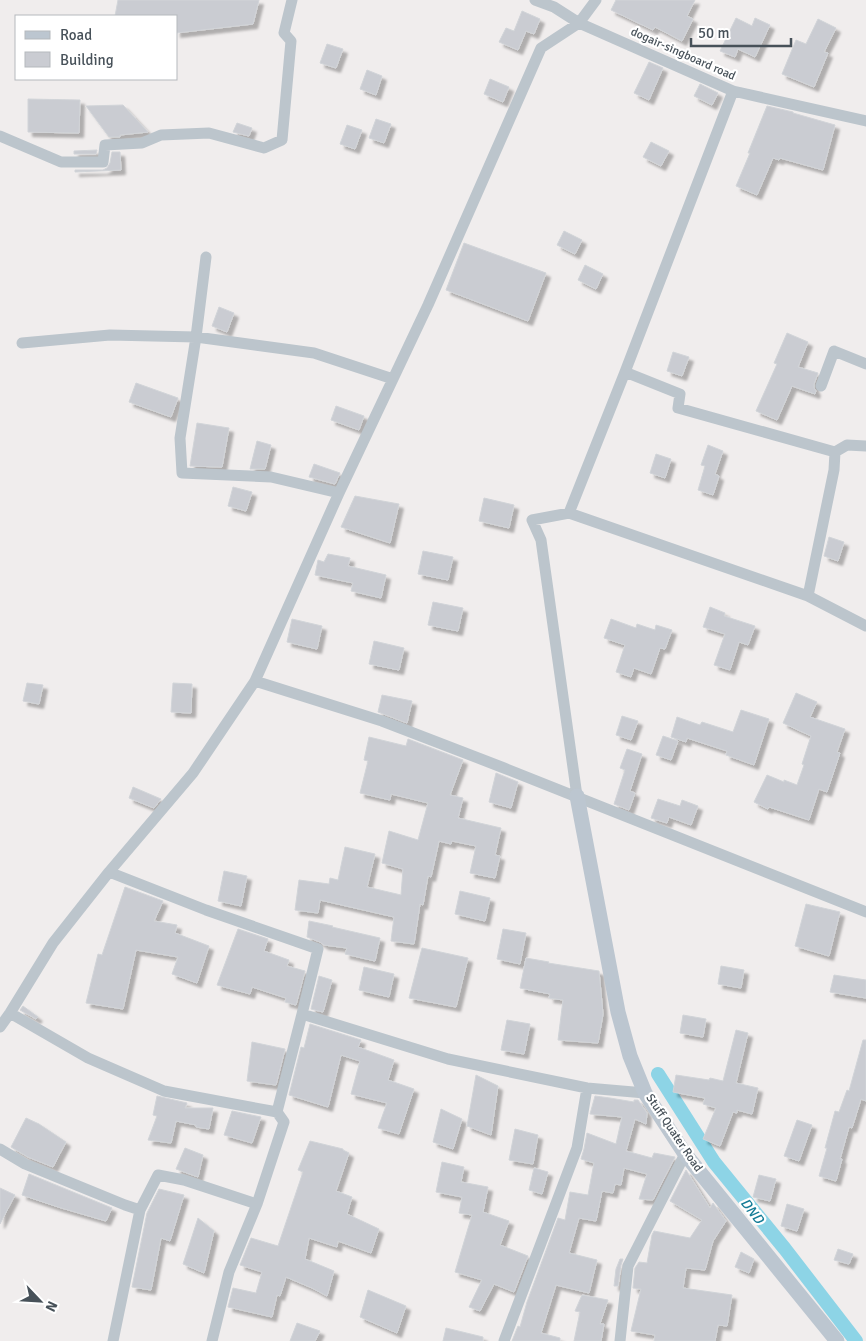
<svg xmlns="http://www.w3.org/2000/svg" width="866" height="1341" font-family="Signika,sans-serif">
<style>
.lines{fill:none;stroke-linecap:round;stroke-linejoin:round}
.canal{stroke:#8dd4e6;stroke-width:14}
.building{fill:#caccd2;stroke:#d1d4d8;filter:url(#shadow)}
.street{stroke:#bcc5cc;stroke-width:11}
.secondary{stroke:#bcc6d0;stroke-width:15}
.labels{text-anchor:middle;dominant-baseline:central;stroke-width:4.5;stroke-linejoin:round;paint-order:stroke}
.street-label{font-size:12px;fill:#475159;stroke:#fff}
.water-label{font-size:14px;font-style:italic;fill:#157c97;stroke:#fff}
</style>
<defs>
<filter id="shadow"><feDropShadow dx="4.5" dy="4.5" stdDeviation="1" flood-color="#0004"/></filter>
</defs>
<rect width="100%" height="100%" fill="#f0eded"/>
<g class="lines">
<path class="canal" d="M 658,1074 L 714,1162 L 785,1249 L 856,1341"/>
</g>
<path class="building" d="M 118,0 L 259,0 L 253,24 L 176,33 L 176,16 L 115,16 Z
M 616,0 L 695,0 L 687,16 L 693,19 L 682,41 L 655,27 L 653,30 L 611,10 Z
M 522,11 L 540,19 L 534,34 L 526,31 L 518,50 L 499,42 L 506,28 L 514,31 Z
M 736,18 L 752,26 L 755,18 L 770,25 L 755,57 L 738,49 L 735,57 L 720,51 Z
M 818,19 L 836,28 L 824,52 L 828,53 L 814,87 L 782,74 L 796,40 L 806,44 Z
M 327,44 L 343,49 L 336,68 L 320,63 Z
M 649,62 L 663,68 L 649,100 L 634,93 Z
M 367,70 L 382,76 L 376,95 L 360,89 Z
M 490,79 L 509,87 L 503,102 L 484,94 Z
M 700,84 L 718,93 L 712,105 L 694,96 Z
M 28,99 L 80,100 L 79,133 L 28,132 Z
M 123,105 L 148,132 L 120,135 L 120,137 L 109,137 L 86,106 Z
M 767,106 L 793,112 L 793,113 L 835,125 L 823,170 L 780,158 L 779,160 L 773,158 L 757,195 L 736,186 L 750,153 L 748,153 Z
M 376,119 L 391,124 L 384,143 L 369,138 Z
M 237,123 L 252,128 L 249,136 L 233,132 Z
M 347,125 L 362,130 L 355,149 L 340,144 Z
M 651,142 L 669,151 L 661,166 L 643,157 Z
M 97,150 L 96,154 L 74,154 L 74,151 Z
M 112,152 L 120,152 L 121,170 L 75,172 L 75,170 L 103,170 L 107,168 L 110,163 Z
M 564,231 L 582,240 L 575,254 L 557,245 Z
M 464,243 L 546,273 L 528,321 L 446,290 Z
M 585,265 L 603,274 L 596,289 L 578,280 Z
M 219,307 L 234,313 L 227,332 L 212,326 Z
M 787,333 L 808,342 L 798,367 L 818,373 L 814,384 L 814,388 L 816,391 L 815,394 L 792,386 L 777,420 L 756,411 L 777,364 L 774,363 Z
M 673,352 L 689,357 L 682,376 L 667,371 Z
M 136,383 L 178,398 L 171,417 L 129,402 Z
M 336,406 L 364,416 L 359,430 L 331,420 Z
M 197,423 L 229,428 L 222,467 L 190,466 Z
M 257,441 L 271,445 L 265,469 L 250,469 Z
M 708,445 L 723,451 L 715,474 L 719,476 L 713,495 L 698,490 L 705,466 L 701,465 Z
M 656,454 L 671,459 L 665,478 L 650,473 Z
M 314,464 L 340,473 L 335,484 L 309,477 Z
M 233,487 L 252,492 L 246,511 L 228,506 Z
M 355,496 L 399,504 L 390,543 L 341,527 Z
M 484,498 L 514,505 L 509,528 L 479,521 Z
M 829,537 L 844,542 L 838,561 L 824,556 Z
M 423,551 L 453,557 L 448,580 L 418,574 Z
M 328,554 L 350,558 L 348,566 L 386,575 L 381,598 L 351,591 L 353,583 L 315,575 L 318,560 L 324,562 Z
M 433,602 L 463,608 L 458,631 L 428,625 Z
M 710,607 L 725,613 L 724,616 L 755,626 L 748,645 L 739,642 L 730,670 L 714,665 L 725,634 L 703,627 Z
M 292,619 L 322,626 L 317,649 L 287,642 Z
M 611,619 L 636,628 L 637,624 L 655,630 L 656,625 L 672,630 L 665,649 L 660,648 L 651,674 L 634,668 L 631,677 L 616,672 L 625,645 L 604,638 Z
M 374,641 L 404,648 L 399,670 L 369,664 Z
M 27,683 L 43,685 L 39,704 L 23,701 Z
M 173,683 L 192,684 L 191,713 L 171,712 Z
M 796,693 L 817,702 L 810,717 L 845,729 L 837,752 L 840,753 L 827,792 L 819,789 L 809,820 L 769,807 L 768,809 L 754,802 L 767,775 L 784,782 L 784,780 L 797,785 L 804,765 L 802,764 L 811,736 L 783,723 Z
M 382,695 L 412,701 L 407,723 L 378,712 Z
M 741,710 L 769,719 L 754,765 L 726,755 L 727,751 L 687,738 L 686,742 L 671,737 L 677,717 L 700,725 L 702,722 L 733,732 Z
M 622,716 L 638,721 L 631,740 L 616,735 Z
M 663,736 L 678,741 L 671,760 L 656,755 Z
M 369,737 L 406,746 L 408,739 L 463,760 L 450,795 L 463,798 L 458,818 L 501,828 L 495,855 L 500,856 L 495,878 L 470,873 L 476,846 L 452,841 L 451,844 L 439,841 L 431,877 L 428,876 L 423,905 L 420,904 L 414,944 L 391,941 L 394,917 L 320,900 L 318,913 L 295,910 L 299,880 L 329,884 L 330,878 L 338,880 L 345,847 L 375,854 L 367,887 L 401,895 L 403,869 L 382,863 L 389,831 L 418,840 L 428,803 L 391,794 L 390,800 L 360,793 L 368,761 L 364,760 Z
M 627,749 L 642,754 L 630,791 L 635,793 L 629,810 L 614,804 L 625,770 L 620,768 Z
M 496,773 L 518,782 L 511,808 L 489,802 Z
M 133,787 L 161,799 L 154,808 L 129,798 Z
M 658,799 L 680,806 L 682,800 L 698,806 L 691,825 L 669,817 L 667,823 L 651,818 Z
M 224,871 L 247,876 L 241,906 L 218,901 Z
M 125,887 L 163,901 L 154,921 L 177,925 L 175,933 L 209,946 L 197,983 L 172,974 L 178,957 L 136,950 L 123,1009 L 86,1003 L 98,954 L 102,955 Z
M 460,891 L 490,898 L 485,921 L 455,914 Z
M 806,904 L 840,912 L 829,956 L 795,946 Z
M 309,921 L 333,926 L 332,927 L 380,938 L 375,961 L 345,954 L 347,948 L 324,945 L 320,942 L 307,937 Z
M 238,929 L 268,939 L 264,951 L 289,960 L 287,966 L 305,971 L 296,1005 L 285,1002 L 286,998 L 252,987 L 250,994 L 217,985 Z
M 503,929 L 526,933 L 520,964 L 497,959 Z
M 422,948 L 468,958 L 456,1007 L 409,998 Z
M 526,958 L 549,962 L 548,963 L 599,971 L 603,1014 L 598,1043 L 558,1040 L 563,1000 L 549,998 L 550,994 L 520,988 Z
M 721,966 L 744,970 L 741,988 L 718,984 Z
M 364,967 L 394,974 L 389,997 L 359,990 Z
M 834,975 L 866,980 L 866,998 L 830,992 Z
M 319,976 L 332,980 L 323,1012 L 311,1009 Z
M 23,1006 L 38,1017 L 36,1019 L 20,1010 Z
M 683,1015 L 706,1019 L 703,1037 L 680,1033 Z
M 507,1020 L 530,1024 L 524,1054 L 501,1050 Z
M 310,1024 L 361,1040 L 358,1047 L 394,1060 L 388,1080 L 414,1089 L 399,1134 L 378,1128 L 387,1103 L 351,1094 L 360,1061 L 341,1055 L 328,1107 L 289,1095 L 301,1047 L 304,1048 Z
M 736,1030 L 748,1033 L 736,1083 L 758,1088 L 752,1114 L 737,1110 L 737,1113 L 733,1112 L 720,1146 L 703,1139 L 716,1108 L 703,1104 L 705,1098 L 673,1092 L 676,1075 L 709,1080 L 710,1078 L 723,1081 Z
M 863,1040 L 866,1040 L 866,1101 L 861,1099 L 852,1128 L 849,1127 L 840,1159 L 842,1159 L 836,1181 L 819,1176 L 827,1148 L 825,1148 L 835,1111 L 839,1112 L 847,1090 L 849,1091 Z
M 252,1042 L 285,1049 L 276,1085 L 247,1081 Z
M 476,1075 L 498,1086 L 491,1135 L 467,1126 Z
M 157,1096 L 187,1103 L 185,1108 L 213,1108 L 209,1129 L 196,1127 L 196,1125 L 176,1121 L 171,1143 L 148,1140 L 157,1116 L 153,1115 Z
M 595,1096 L 610,1098 L 634,1102 L 634,1100 L 638,1100 L 647,1113 L 646,1124 L 635,1119 L 626,1151 L 652,1158 L 654,1153 L 675,1157 L 653,1200 L 639,1199 L 647,1174 L 624,1168 L 621,1185 L 615,1184 L 613,1193 L 602,1191 L 596,1221 L 579,1218 L 569,1253 L 597,1260 L 589,1293 L 556,1285 L 541,1333 L 560,1338 L 560,1341 L 512,1341 L 518,1326 L 520,1327 L 527,1302 L 558,1218 L 565,1220 L 570,1192 L 588,1195 L 594,1163 L 581,1159 L 584,1149 L 587,1133 L 616,1144 L 622,1117 L 590,1114 Z
M 441,1109 L 462,1119 L 453,1149 L 433,1142 Z
M 232,1111 L 261,1117 L 252,1143 L 224,1135 Z
M 26,1118 L 39,1124 L 66,1142 L 53,1167 L 28,1157 L 11,1147 Z
M 797,1120 L 812,1125 L 799,1161 L 784,1156 Z
M 515,1129 L 538,1135 L 533,1164 L 509,1160 Z
M 310,1141 L 343,1149 L 343,1150 L 349,1153 L 336,1191 L 352,1197 L 347,1214 L 379,1229 L 371,1253 L 338,1241 L 337,1247 L 309,1238 L 305,1259 L 334,1271 L 327,1296 L 312,1288 L 286,1277 L 280,1296 L 277,1295 L 272,1317 L 228,1307 L 233,1288 L 256,1293 L 262,1272 L 240,1265 L 251,1238 L 278,1246 L 303,1172 L 298,1170 Z
M 185,1148 L 203,1155 L 198,1177 L 176,1169 Z
M 442,1162 L 464,1167 L 461,1182 L 488,1187 L 483,1212 L 509,1221 L 500,1245 L 528,1256 L 514,1292 L 494,1284 L 480,1311 L 469,1307 L 482,1280 L 455,1272 L 472,1215 L 459,1213 L 462,1197 L 436,1192 Z
M 534,1168 L 548,1172 L 542,1194 L 529,1190 Z
M 686,1170 L 710,1208 L 713,1203 L 726,1221 L 713,1241 L 705,1270 L 686,1268 L 683,1288 L 732,1295 L 727,1326 L 718,1325 L 715,1341 L 654,1341 L 655,1335 L 631,1331 L 641,1289 L 633,1288 L 635,1268 L 639,1262 L 647,1263 L 652,1235 L 654,1231 L 690,1238 L 702,1220 L 670,1201 Z
M 29,1174 L 112,1208 L 106,1221 L 58,1207 L 22,1195 Z
M 759,1175 L 776,1179 L 770,1201 L 753,1197 Z
M 0,1188 L 15,1195 L 0,1224 Z
M 159,1189 L 184,1195 L 170,1241 L 161,1238 L 151,1290 L 132,1287 L 147,1213 Z
M 787,1204 L 804,1209 L 797,1231 L 781,1226 Z
M 198,1218 L 214,1231 L 204,1273 L 183,1264 Z
M 838,1249 L 853,1254 L 849,1264 L 834,1260 Z
M 741,1252 L 754,1259 L 749,1273 L 735,1267 Z
M 620,1259 L 623,1259 L 621,1265 L 618,1286 L 614,1286 L 616,1269 Z
M 368,1290 L 406,1306 L 397,1333 L 360,1317 Z
M 582,1295 L 608,1300 L 600,1324 L 604,1324 L 601,1341 L 574,1341 L 580,1312 L 575,1311 Z
M 297,1323 L 320,1331 L 315,1341 L 290,1341 Z
M 446,1328 L 483,1337 L 483,1341 L 443,1341 Z"/>
<g class="lines">
<path class="street" d="M 535,0 L 554,7 L 579,23 L 733,91 L 866,121
M 0,136 L 61,162 L 103,162 L 105,145 L 142,143 L 161,135 L 209,133 L 264,148 L 282,140 L 291,41 L 284,33 L 292,0
M 206,257 L 196,337 L 180,438 L 182,473 L 271,477 L 339,493
M 22,343 L 110,335 L 196,337 L 314,353 L 393,379
M 625,372 L 680,394 L 678,408 L 835,452
M 821,386 L 834,351 L 866,364
M 569,513 L 625,372 L 733,91
M 808,596 L 866,626
M 255,681 L 382,721 L 504,768 L 866,912
M 577,796 L 541,540 L 532,520 L 569,513 L 808,596 L 834,470 L 835,452 L 847,445 L 866,446
M 109,872 L 206,910 L 318,949 L 302,1014
M 10,1013 L 88,1058 L 164,1091 L 277,1112 L 302,1014 L 448,1059 L 587,1088 L 645,1093
M 0,1027 L 10,1013 L 53,943 L 109,872 L 193,773 L 255,681 L 339,493 L 428,305 L 541,48 L 579,23 L 596,0
M 0,1149 L 25,1164 L 125,1205 L 140,1210 L 158,1175 L 184,1180 L 257,1204
M 113,1341 L 140,1210
M 212,1341 L 229,1272 L 257,1204 L 284,1122 L 277,1112
M 504,1341 L 577,1148 L 587,1088
M 620,1341 L 628,1266 L 685,1154"/>
<path class="secondary" d="M 577,796 L 618,1012 L 630,1056 L 645,1093 L 685,1154 L 837,1341"/>
</g>
<g class="labels">
<g class="street-label">
<text transform="translate(683 54) rotate(24)">dogair-singboard road</text>
<text transform="translate(674 1133) rotate(56)">Stuff Quater Road</text>
</g>
<g class="water-label">
<text transform="translate(752 1211) rotate(52)">DND</text>
</g>
</g>
<rect x="15" y="15" width="162" height="65" fill="#ffffff" stroke="#b5b9bd"/>
<rect x="25" y="31" width="25" height="8" fill="#bcc6d0" stroke="#b5b9bd"/>
<text x="60" y="40" font-size="15" fill="#475159">Road</text>
<rect x="25" y="52" width="25" height="15" fill="#caccd2" stroke="#b5b9bd"/>
<text x="60" y="65" font-size="15" fill="#475159">Building</text>
<g transform="translate(40 1301) rotate(115)" stroke="#ffffff" stroke-width="4" paint-order="stroke">
<path d="M0-4L9 19L0 12L-9 19Z" fill="#475159"/>
<text y="-8" font-size="14" font-weight="bold" text-anchor="middle" fill="#475159">N</text>
</g>
<path d="M691 38v8h100v-8" fill="none" stroke="#475159" stroke-width="2.5"/>
<text x="698" y="38" font-size="15" fill="#475159" stroke="#ffffff" stroke-width="4" paint-order="stroke">50 m</text>
</svg>
